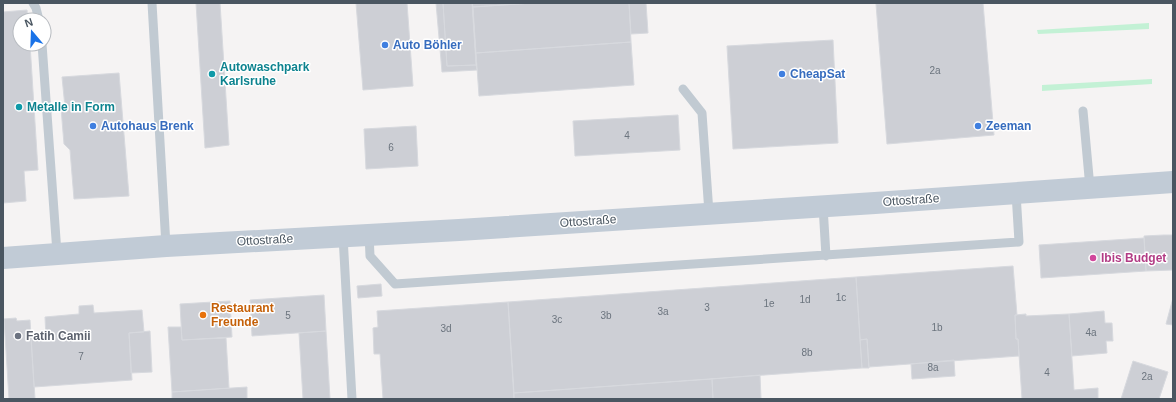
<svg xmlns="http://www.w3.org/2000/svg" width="1176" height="402" font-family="Helvetica,sans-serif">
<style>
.green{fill:#c3f1d5}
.building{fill:#cdcfd5;stroke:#d7d9de}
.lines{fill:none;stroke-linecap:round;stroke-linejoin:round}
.lane{stroke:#c1cad2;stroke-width:9}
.secondary{stroke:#c1cbd6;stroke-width:22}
.shop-dot{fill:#3f7fe0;stroke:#fff;stroke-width:1.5}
.culture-dot{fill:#0f9aa8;stroke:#fff;stroke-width:1.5}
.hotel-dot{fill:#d1479c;stroke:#fff;stroke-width:1.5}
.food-dot{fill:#e8710a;stroke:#fff;stroke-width:1.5}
.worship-dot{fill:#6b7280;stroke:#fff;stroke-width:1.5}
.labels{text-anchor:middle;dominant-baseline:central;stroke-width:3;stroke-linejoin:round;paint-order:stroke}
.number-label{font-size:10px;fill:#6b747e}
.shop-label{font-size:12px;font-weight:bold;fill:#366cbe;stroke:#fff;text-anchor:start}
.culture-label{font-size:12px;font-weight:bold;fill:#0d838f;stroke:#fff;text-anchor:start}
.street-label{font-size:12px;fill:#4a5661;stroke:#fff}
.hotel-label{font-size:12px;font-weight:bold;fill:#b23c85;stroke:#fff;text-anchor:start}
.food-label{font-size:12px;font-weight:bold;fill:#c56008;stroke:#fff;text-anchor:start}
.worship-label{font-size:12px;font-weight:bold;fill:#5b616d;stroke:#fff;text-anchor:start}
</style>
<rect width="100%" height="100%" fill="#f5f3f3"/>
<path class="green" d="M 1149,23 L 1149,29 L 1038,34 L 1037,30 Z
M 1152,79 L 1152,84 L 1042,91 L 1042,85 Z"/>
<path class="building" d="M 196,3 L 220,3 L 229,145 L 205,148 Z
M 356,3 L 407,3 L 413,86 L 363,90 Z
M 436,3 L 443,3 L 447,66 L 476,65 L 477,70 L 442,72 Z
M 443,3 L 472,3 L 476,65 L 447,66 Z
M 472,3 L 533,3 L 473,7 Z
M 533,3 L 629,3 L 631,42 L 476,53 L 473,7 Z
M 629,3 L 646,3 L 648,33 L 631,34 Z
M 893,3 L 983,3 L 994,135 L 887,144 L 876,4 Z
M 27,10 L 28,20 L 20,20 L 20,44 L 30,44 L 38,170 L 24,171 L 26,201 L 3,203 L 3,12 Z
M 833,40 L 838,143 L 733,149 L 727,46 Z
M 631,42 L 634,85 L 479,96 L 476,53 Z
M 119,73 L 129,196 L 74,199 L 70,150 L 64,144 L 61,108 L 65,107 L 62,77 Z
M 678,115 L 680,150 L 575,156 L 573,121 Z
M 416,126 L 418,166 L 366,169 L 364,129 Z
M 1164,235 L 1173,235 L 1173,270 L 1146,271 L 1144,236 Z
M 1144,238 L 1146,271 L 1041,278 L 1039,245 Z
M 1013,266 L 1017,315 L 1015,315 L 1016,339 L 1018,339 L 1019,356 L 869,367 L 867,339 L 860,340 L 856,277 Z
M 856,277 L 862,368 L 514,393 L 508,302 Z
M 381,284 L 382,296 L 358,298 L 357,286 Z
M 324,295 L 326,331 L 252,336 L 250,300 Z
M 1173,298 L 1173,325 L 1166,324 Z
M 230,301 L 232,337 L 182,340 L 180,304 Z
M 508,302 L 514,399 L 383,399 L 380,354 L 374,354 L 373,328 L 378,327 L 377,311 Z
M 93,305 L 94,313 L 142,310 L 144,332 L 129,333 L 132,380 L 34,387 L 31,339 L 46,338 L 45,317 L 79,314 L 79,306 Z
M 1104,311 L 1105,323 L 1112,323 L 1113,341 L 1106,341 L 1107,353 L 1072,356 L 1069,314 Z
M 1026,314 L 1026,316 L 1069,314 L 1074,390 L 1098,388 L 1098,399 L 1022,399 L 1018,339 L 1016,339 L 1015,315 Z
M 16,318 L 17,321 L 30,320 L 35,399 L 9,399 L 4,319 Z
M 168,327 L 181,327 L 182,340 L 226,338 L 229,388 L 172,392 Z
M 150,331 L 152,372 L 131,373 L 129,333 Z
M 326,331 L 330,399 L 303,399 L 299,333 Z
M 867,339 L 869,368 L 862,368 L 860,340 Z
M 954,360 L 955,376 L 912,379 L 911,364 Z
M 1133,361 L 1168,372 L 1159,399 L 1121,399 Z
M 760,375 L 761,399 L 713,399 L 712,379 Z
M 712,379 L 713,399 L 514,399 L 514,393 Z
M 247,387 L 247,399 L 172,399 L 172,392 Z"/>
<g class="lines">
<path class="lane" d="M 33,3 L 36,8 L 39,20
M 152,3 L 166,246
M 42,44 L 57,253
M 683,89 L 702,113 L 709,213
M 1083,111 L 1090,188
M 823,206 L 826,256
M 369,234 L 370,256 L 395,284 L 1019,242 L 1016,193
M 343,236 L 352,399"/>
<path class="secondary" d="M 3,258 L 166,246 L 459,230 L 875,203 L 1173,182"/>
</g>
<g class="shop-dot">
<circle cx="385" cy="45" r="4"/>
<circle cx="782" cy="74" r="4"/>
<circle cx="93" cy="126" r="4"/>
<circle cx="978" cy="126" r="4"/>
</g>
<g class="culture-dot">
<circle cx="212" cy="74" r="4"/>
<circle cx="19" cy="107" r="4"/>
</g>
<circle class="hotel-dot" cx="1093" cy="258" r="4"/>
<circle class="food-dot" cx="203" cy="315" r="4"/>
<circle class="worship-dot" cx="18" cy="336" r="4"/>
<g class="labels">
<g class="number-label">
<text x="935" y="70">2a</text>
<text x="627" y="135">4</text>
<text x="391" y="147">6</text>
<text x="841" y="297">1c</text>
<text x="805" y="299">1d</text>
<text x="769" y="303">1e</text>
<text x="707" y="307">3</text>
<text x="663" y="311">3a</text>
<text x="288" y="315">5</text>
<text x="606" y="315">3b</text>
<text x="557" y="319">3c</text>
<text x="937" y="327">1b</text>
<text x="446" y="328">3d</text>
<text x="1091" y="332">4a</text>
<text x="807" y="352">8b</text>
<text x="81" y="356">7</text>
<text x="933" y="367">8a</text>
<text x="1047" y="372">4</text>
<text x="1147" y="376">2a</text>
</g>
<g class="shop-label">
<text x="393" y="45">Auto Böhler</text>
<text x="790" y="74">CheapSat</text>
<text x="101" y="126">Autohaus Brenk</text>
<text x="986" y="126">Zeeman</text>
</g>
<g class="culture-label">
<text x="220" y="67">Autowaschpark<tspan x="220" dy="14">Karlsruhe</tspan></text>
<text x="27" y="107">Metalle in Form</text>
</g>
<g class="street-label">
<text transform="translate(911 200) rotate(-4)">Ottostraße</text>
<text transform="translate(588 221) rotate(-4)">Ottostraße</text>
<text transform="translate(265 240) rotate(-3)">Ottostraße</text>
</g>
<g class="hotel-label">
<text x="1101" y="258">Ibis Budget</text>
</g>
<g class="food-label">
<text x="211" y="308">Restaurant<tspan x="211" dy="14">Freunde</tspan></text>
</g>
<g class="worship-label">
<text x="26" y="336">Fatih Camii</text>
</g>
</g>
<rect width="1176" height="402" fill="none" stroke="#4a5661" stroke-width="8"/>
<g transform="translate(32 32) rotate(341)"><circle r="19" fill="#ffffff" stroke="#b7bbc0"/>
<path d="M0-3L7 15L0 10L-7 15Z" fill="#1a73e8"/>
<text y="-6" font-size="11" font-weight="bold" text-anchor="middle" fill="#4a5661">N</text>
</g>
</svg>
